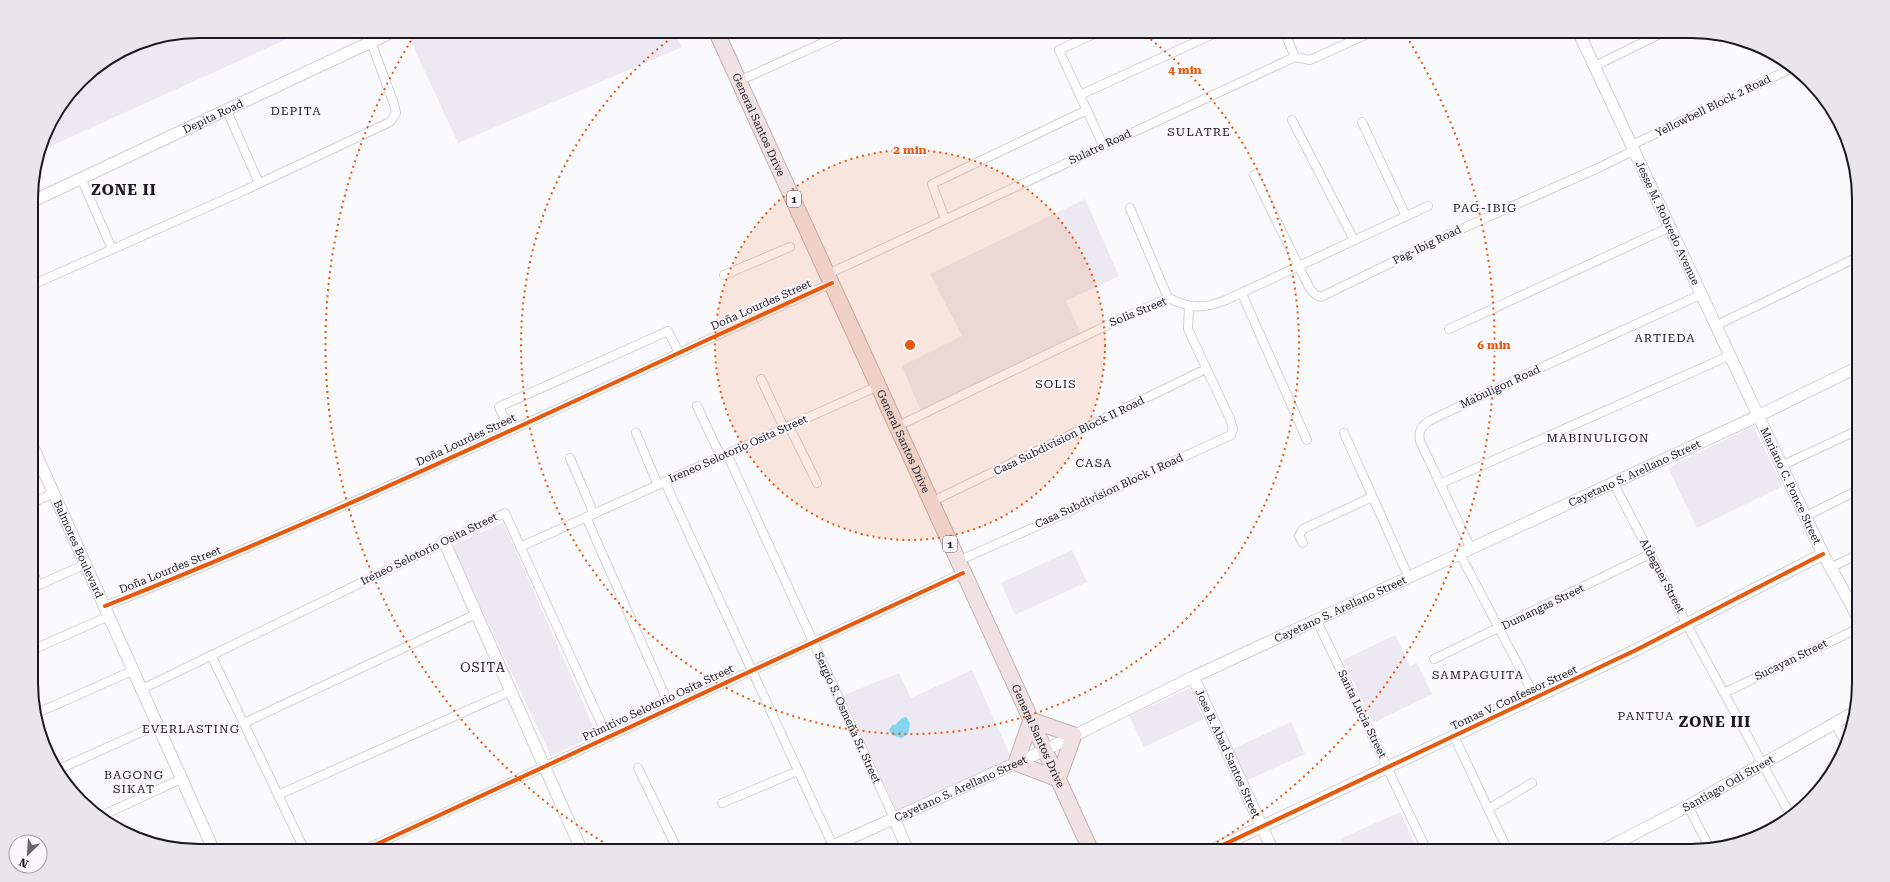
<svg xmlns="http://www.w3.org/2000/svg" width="1890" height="882" font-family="'Roboto Serif',serif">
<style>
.built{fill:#ede9f2}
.water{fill:#84d5f0}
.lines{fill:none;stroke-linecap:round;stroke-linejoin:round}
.street-casing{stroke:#d3d1d7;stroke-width:10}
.secondary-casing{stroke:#d3d1d7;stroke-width:13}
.highway-casing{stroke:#c1b2b4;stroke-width:17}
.street{stroke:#fefeff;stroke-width:8}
.secondary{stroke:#fefeff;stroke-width:11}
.highway{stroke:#f0e1e2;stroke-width:15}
.cycleway-casing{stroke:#faf8fd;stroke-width:6}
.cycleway{stroke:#e8590c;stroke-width:4}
.ring{fill:none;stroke:#e8590c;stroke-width:2;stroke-dasharray:2 4}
.labels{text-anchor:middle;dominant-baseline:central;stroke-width:4;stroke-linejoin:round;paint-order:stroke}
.shield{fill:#faf8fd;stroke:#5e5b63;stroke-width:1}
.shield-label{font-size:10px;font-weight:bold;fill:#1b1821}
.street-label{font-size:11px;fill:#1b1821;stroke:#faf8fd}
.neighbourhood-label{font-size:12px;letter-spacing:1px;fill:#1b1821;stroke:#faf8fd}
.quarter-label{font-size:13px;letter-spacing:1px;fill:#1b1821;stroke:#faf8fd}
.district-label{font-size:15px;font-weight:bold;letter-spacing:1px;fill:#1b1821;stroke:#faf8fd}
.rim{fill:none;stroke:#1b1821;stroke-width:2}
.centre{fill:#e8590c;stroke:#faf8fd;stroke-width:2}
.ring-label{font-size:12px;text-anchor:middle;font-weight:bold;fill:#e8590c;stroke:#faf8fd;stroke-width:4;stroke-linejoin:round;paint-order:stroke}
</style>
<rect width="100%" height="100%" fill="#faf9fc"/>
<path class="built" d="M 199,31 L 305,31 L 42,150 L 48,125 L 88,73 L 135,44 Z
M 406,31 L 674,31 L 682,47 L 458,143 Z
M 1085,199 L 1119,276 L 1066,301 L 1082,336 L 921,412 L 902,366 L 962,336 L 930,274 Z
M 1753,426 L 1783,486 L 1697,528 L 1668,468 Z
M 503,522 L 597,735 L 551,756 L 452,546 Z
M 1072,550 L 1087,582 L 1015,615 L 1001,583 Z
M 1395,635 L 1410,666 L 1417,663 L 1432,694 L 1373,723 L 1343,660 Z
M 972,670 L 1012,759 L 897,812 L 844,695 L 899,673 L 911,698 Z
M 1190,688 L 1204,719 L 1144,747 L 1129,716 Z
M 1291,722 L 1305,754 L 1246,781 L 1232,749 Z
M 1400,812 L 1415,844 L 1401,851 L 1346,851 L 1340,839 Z"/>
<path class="water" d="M 906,717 L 910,723 L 908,734 L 901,738 L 892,735 L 889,730 L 892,725 L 895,725 L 902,718 Z"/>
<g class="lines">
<defs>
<g id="street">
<path d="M 1100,31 L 1059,50 L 1103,145"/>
<path d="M 1284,31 L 1295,57"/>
<path d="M 1595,66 L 1666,31"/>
<path d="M 739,81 L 849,31"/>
<path d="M 1080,95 L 1220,31"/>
<path d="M 227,111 L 259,183"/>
<path d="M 1292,120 L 1354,240"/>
<path d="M 1362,122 L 1406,216"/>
<path d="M 1632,145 L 1794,67"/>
<path d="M 1254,175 L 1310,289 L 1316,295 L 1321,297 L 1452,233 L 1598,168 L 1635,150"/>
<path d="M 81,178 L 112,249"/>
<path d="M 1130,208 L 1168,298"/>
<path d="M 945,219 L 932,184 L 1087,110"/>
<path d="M 828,274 L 1295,57 L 1310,60 L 1374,31"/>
<path d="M 724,275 L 790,247"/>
<path d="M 32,285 L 241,192 L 390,122 L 396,113 L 394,104 L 371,42"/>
<path d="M 1242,294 L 1307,440"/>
<path d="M 1717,325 L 1858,257"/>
<path d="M 1449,329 L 1670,227"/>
<path d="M 761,379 L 784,428"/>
<path d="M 697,406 L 721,457"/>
<path d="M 789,426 L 817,483"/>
<path d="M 896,427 L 1112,323 L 1168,298 C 1192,309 1202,309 1226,300 L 1428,206"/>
<path d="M 510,430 L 499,407 L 668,331 L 679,353"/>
<path d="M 636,433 L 658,485"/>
<path d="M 1344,433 L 1409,578"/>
<path id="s1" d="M 727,454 L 894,818"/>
<path d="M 570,458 L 594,514"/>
<path d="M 1781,466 L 1858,430"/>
<path d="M 665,482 L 833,846"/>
<path d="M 1613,482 L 1687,625 L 1791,816"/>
<path d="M 1440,484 L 1731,355"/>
<path d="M 931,502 L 1206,369"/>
<path d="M 32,503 L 54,493"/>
<path d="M 1806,516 L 1858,490"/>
<path d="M 586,517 L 670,707"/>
<path d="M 1303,543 L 1299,536 L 1303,529 L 1372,497"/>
<path d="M 520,547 L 878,386"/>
<path d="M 1471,549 L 1420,441 C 1418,430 1422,425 1431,420 L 1529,373 L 1702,294"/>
<path d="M 1460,554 L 1535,697"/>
<path d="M 958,561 L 1064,514 L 1133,480 L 1231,435 L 1233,429 L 1230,419 L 1188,329 L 1189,306"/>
<path d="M 1830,568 L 1859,554"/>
<path d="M 32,571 L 39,585"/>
<path d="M 32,588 L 86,564"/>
<path d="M 105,606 C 352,509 590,392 832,283"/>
<path d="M 1317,621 L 1427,851"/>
<path d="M 32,650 L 109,616"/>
<path d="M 211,655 L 305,851"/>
<path d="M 1434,659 L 1650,554"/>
<path d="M 140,690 L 505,513 L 607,736"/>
<path d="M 1724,693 L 1859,628"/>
<path d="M 35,714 L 132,671"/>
<path d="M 244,723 L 476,614"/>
<path d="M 1834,723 L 1847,745"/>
<path d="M 1454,736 L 1508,851"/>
<path d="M 638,768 L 678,851"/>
<path d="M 57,770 L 157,725"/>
<path d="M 278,795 L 511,691"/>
<path d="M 722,803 L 798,771"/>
<path d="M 1688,806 L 1710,849"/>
<path d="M 1488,809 L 1532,783"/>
<path d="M 99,817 L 181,779"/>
<path d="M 362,851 L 963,573"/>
</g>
<g id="secondary">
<path id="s2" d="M 1578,31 L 1823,554 L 1859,619"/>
<path id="s3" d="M 31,202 L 394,31"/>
<path id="s4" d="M 32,445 L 214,851"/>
<path d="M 444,541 L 582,851"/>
<path id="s5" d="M 1193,677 L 1273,851"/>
<path d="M 894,818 L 908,851"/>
<path id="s6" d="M 822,851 L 1045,750 L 1193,677 L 1758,416 L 1858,367"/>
<path d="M 1210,851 L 1636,650 L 1823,554"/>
<path id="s7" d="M 1601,851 L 1688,806 L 1853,713"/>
</g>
<g id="highway">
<path id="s8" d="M 716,31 L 1091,851"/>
<path d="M 1031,720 L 1074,735 L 1058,779"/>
<path d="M 1031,720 L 1016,763 L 1058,779"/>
</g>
</defs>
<use href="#street" class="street-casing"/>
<use href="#secondary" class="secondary-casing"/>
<use href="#highway" class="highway-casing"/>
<use href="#street" class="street"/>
<use href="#secondary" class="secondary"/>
<use href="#highway" class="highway"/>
<defs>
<path id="cycleway" d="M 105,606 C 352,509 590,392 832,283
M 362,851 L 963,573
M 1210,851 L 1636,650 L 1823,554"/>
</defs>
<use href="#cycleway" class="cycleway-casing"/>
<use href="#cycleway" class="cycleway"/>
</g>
<circle cx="910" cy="345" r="195" fill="#e8590c" fill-opacity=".12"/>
<g class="ring">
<circle cx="910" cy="345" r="195"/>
<path d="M1141 32A389 389 0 1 1 679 32"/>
<path d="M618 851A584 584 0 0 1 417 31M1403 31A584 584 0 0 1 1202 851"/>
</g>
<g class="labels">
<g class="shield">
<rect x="787" y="191" width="14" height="16" rx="3"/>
<rect x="943" y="536" width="14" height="16" rx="3"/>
</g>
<g class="shield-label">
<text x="794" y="199">1</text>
<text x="950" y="544">1</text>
</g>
<g class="street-label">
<text transform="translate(1713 106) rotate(-26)">Yellowbell Block 2 Road</text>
<text stroke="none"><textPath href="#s3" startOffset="201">Depita Road</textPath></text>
<text stroke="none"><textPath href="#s8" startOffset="103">General Santos Drive</textPath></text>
<text transform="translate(1100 147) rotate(-25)">Sulatre Road</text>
<text stroke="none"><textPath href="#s2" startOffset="212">Jesse M. Robredo Avenue</textPath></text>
<text transform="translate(1427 245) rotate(-26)">Pag-Ibig Road</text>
<text transform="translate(761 305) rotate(-24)">Doña Lourdes Street</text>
<text transform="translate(1138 312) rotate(-22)">Solis Street</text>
<text transform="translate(1500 387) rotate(-25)">Mabuligon Road</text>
<text transform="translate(1069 436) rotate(-26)">Casa Subdivision Block II Road</text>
<text transform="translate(466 440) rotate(-25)">Doña Lourdes Street</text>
<text stroke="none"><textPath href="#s8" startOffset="451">General Santos Drive</textPath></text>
<text transform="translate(738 449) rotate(-24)">Ireneo Selotorio Osita Street</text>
<text stroke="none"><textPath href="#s6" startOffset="896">Cayetano S. Arellano Street</textPath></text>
<text stroke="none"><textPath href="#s2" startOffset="502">Mariano C. Ponce Street</textPath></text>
<text transform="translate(1109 491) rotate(-25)">Casa Subdivision Block I Road</text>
<text stroke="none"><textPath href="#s4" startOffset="114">Balmores Boulevard</textPath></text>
<text transform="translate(429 549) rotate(-26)">Ireneo Selotorio Osita Street</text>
<text transform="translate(170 570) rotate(-22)">Doña Lourdes Street</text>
<text transform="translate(1662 576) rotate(62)">Aldeguer Street</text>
<text transform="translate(1543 607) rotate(-26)">Dumangas Street</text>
<text stroke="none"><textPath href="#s6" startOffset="572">Cayetano S. Arellano Street</textPath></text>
<text transform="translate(1791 660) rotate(-26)">Sucayan Street</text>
<text transform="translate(1514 698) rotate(-25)">Tomas V. Confessor Street</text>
<text transform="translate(658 703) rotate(-25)">Primitivo Selotorio Osita Street</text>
<text transform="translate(1362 714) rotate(64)">Santa Lucia Street</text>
<text stroke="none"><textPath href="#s1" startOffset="290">Sergio S. Osmeña Sr. Street</textPath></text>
<text stroke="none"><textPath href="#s8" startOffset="775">General Santos Drive</textPath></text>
<text stroke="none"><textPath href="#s5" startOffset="84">Jose B. Abad Santos Street</textPath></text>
<text stroke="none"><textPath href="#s7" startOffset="144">Santiago Odi Street</textPath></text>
<text stroke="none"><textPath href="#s6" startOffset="152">Cayetano S. Arellano Street</textPath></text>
</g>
<g class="neighbourhood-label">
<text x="296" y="111">DEPITA</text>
<text x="1199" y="132">SULATRE</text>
<text x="1485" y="208">PAG-IBIG</text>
<text x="1665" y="338">ARTIEDA</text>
<text x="1056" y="384">SOLIS</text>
<text x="1598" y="438">MABINULIGON</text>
<text x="1094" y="463">CASA</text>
<text x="1478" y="675">SAMPAGUITA</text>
<text x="1646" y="716">PANTUA</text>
<text x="191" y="729">EVERLASTING</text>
<text x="134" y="775">BAGONG<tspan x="134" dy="14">SIKAT</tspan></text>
</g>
<g class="quarter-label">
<text x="483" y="667">OSITA</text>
</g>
<g class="district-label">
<text x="124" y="190">ZONE II</text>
<text x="1715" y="722">ZONE III</text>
</g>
</g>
<path d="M0 0H1890V882H0ZM199 38H1691A161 161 0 0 1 1852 199V683A161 161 0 0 1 1691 844H199A161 161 0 0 1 38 683V199A161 161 0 0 1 199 38Z" fill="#e8e6eb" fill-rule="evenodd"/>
<path class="rim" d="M199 38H1691A161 161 0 0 1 1852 199V683A161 161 0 0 1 1691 844H199A161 161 0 0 1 38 683V199A161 161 0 0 1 199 38Z"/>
<circle cx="910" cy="345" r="6" class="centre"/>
<g class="ring-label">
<text x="1185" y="74">4 min</text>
<text x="910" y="154">2 min</text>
<text x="1494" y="349">6 min</text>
</g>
<g transform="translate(28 854) rotate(205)"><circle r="19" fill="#faf8fd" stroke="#a19ea5"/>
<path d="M0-3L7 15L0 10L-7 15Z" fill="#69676e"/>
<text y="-6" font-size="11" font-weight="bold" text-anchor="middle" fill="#1b1821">N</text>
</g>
</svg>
